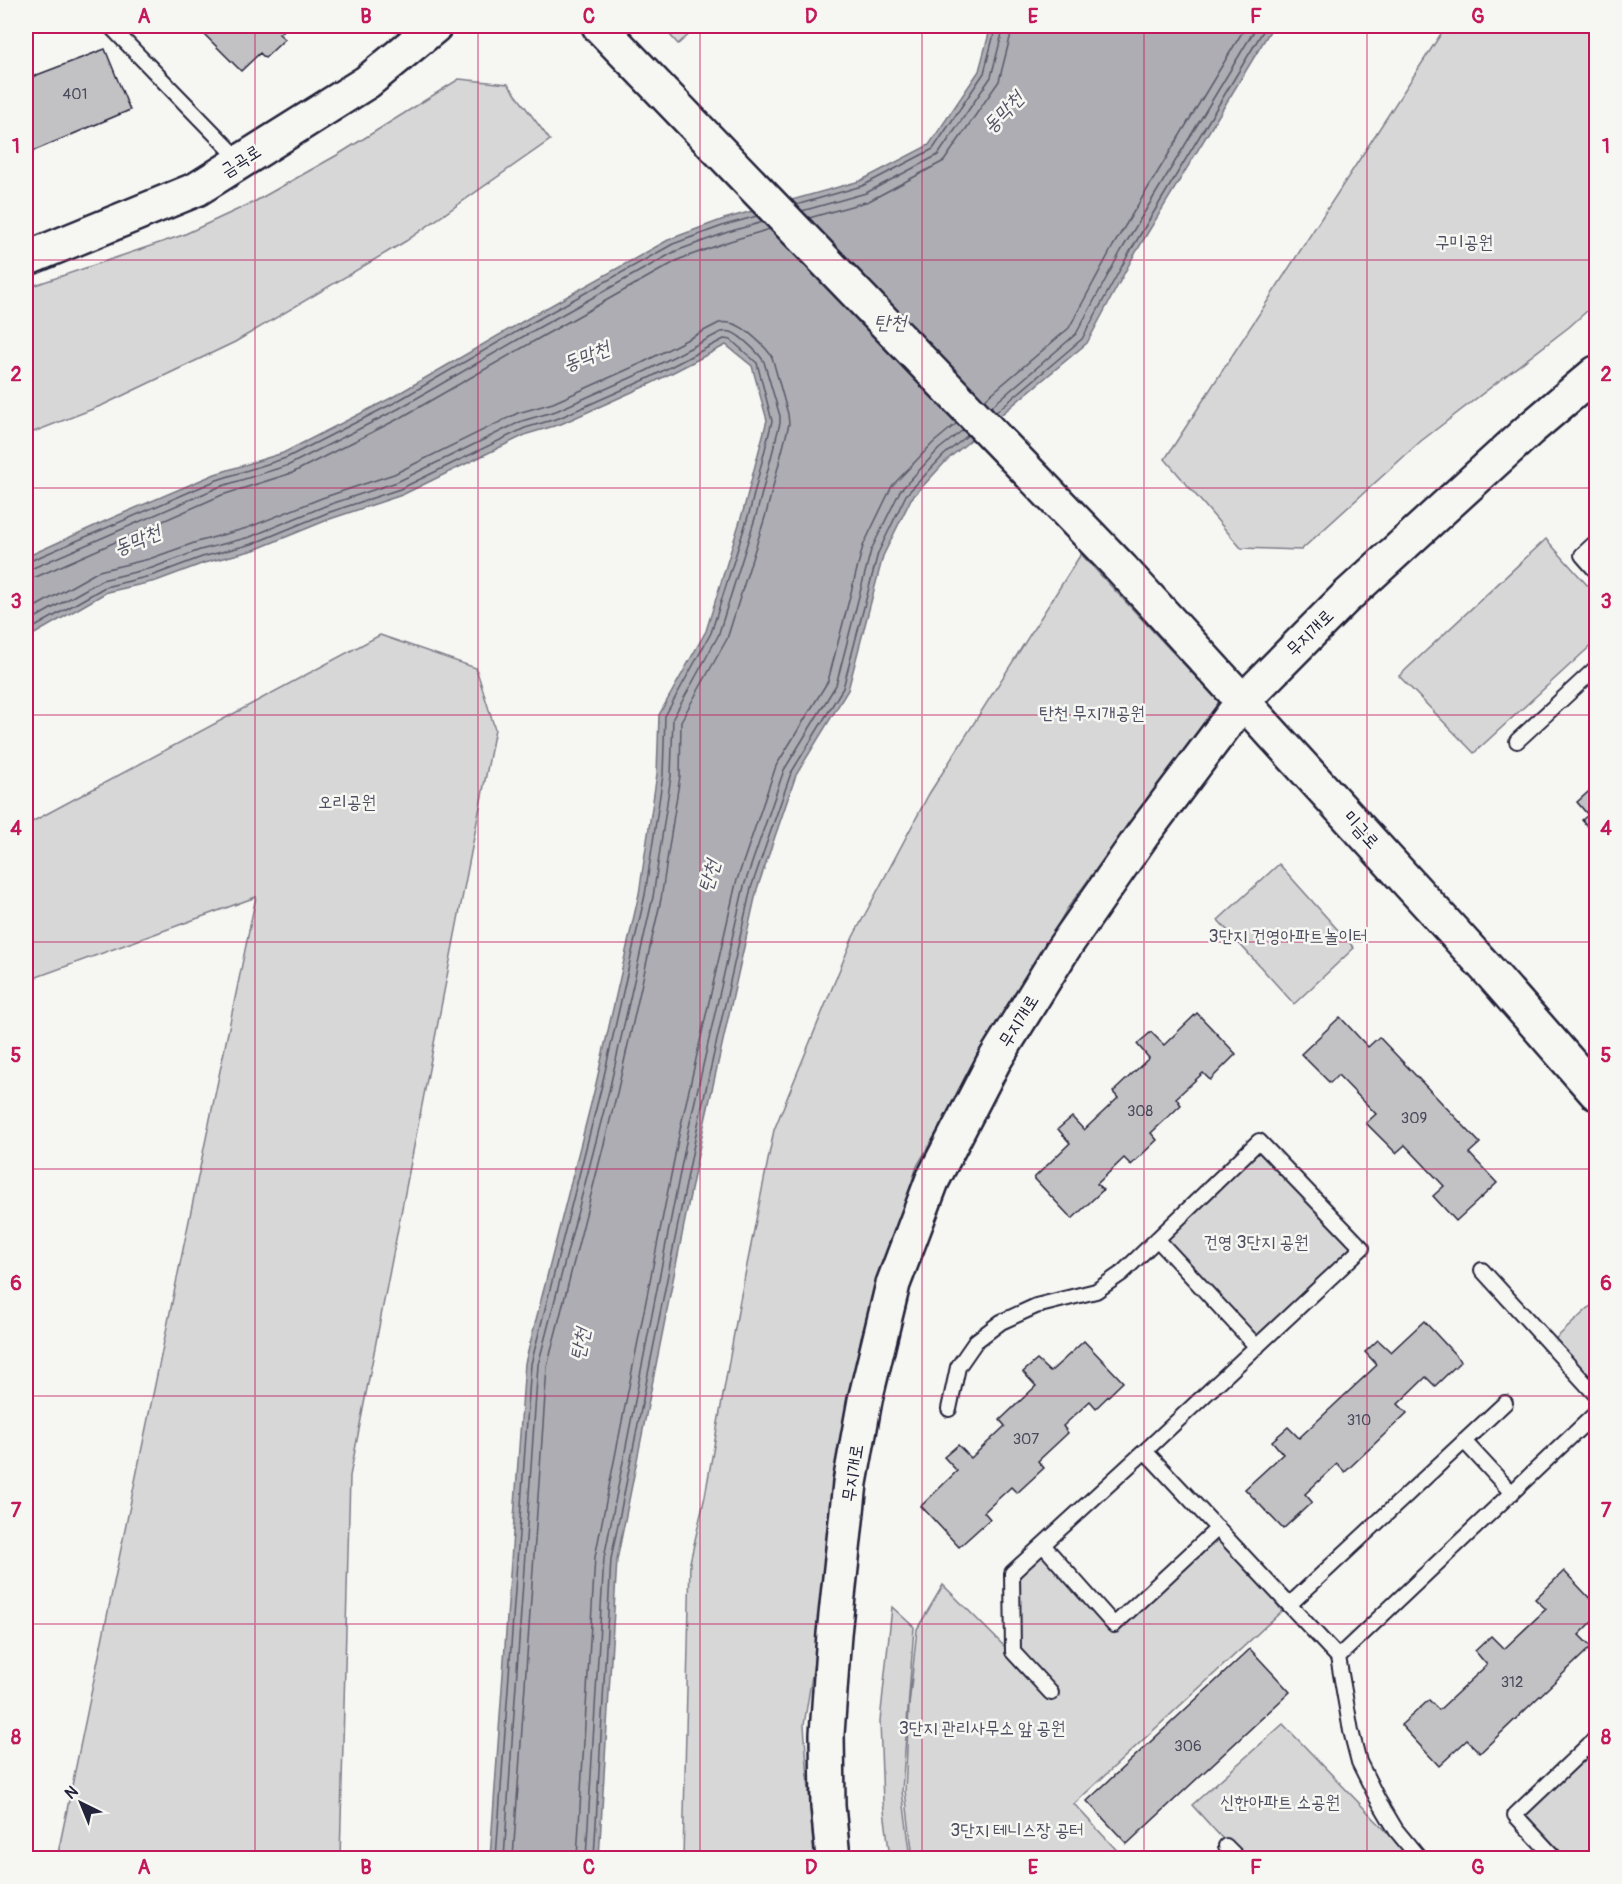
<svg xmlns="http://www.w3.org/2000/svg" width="1622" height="1884" font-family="Pangolin,'Poor Story',sans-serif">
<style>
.green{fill:#d7d7d7;stroke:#7c7c89;stroke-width:1.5}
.water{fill:#adadb3;stroke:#757583;stroke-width:1.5}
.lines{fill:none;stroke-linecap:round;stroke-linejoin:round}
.shore{stroke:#5a5a6b;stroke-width:1.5}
.building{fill:#c2c2c4;stroke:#22223b;stroke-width:1.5}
.service-casing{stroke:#22223b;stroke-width:18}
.tertiary-casing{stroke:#22223b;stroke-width:38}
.secondary-casing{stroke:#22223b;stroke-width:38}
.service{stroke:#f6f6f2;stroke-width:14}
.tertiary{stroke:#f6f6f2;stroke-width:33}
.secondary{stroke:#f6f6f2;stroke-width:33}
.grid{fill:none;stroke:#c2185b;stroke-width:1.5;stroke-opacity:0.55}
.labels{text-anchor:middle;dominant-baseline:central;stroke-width:5;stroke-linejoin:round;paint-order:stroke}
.number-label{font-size:15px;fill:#4a4a5d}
.street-label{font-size:18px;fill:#22223b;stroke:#f6f6f2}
.park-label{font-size:18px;fill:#4f4f62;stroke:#f6f6f2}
.water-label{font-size:20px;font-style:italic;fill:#535365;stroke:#f6f6f2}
.neatline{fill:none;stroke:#c2185b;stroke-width:2}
.grid-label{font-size:20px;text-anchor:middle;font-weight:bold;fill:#c2185b}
</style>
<rect width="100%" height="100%" fill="#f6f6f2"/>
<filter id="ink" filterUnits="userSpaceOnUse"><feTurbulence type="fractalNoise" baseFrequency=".0167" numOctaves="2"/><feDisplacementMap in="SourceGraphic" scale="12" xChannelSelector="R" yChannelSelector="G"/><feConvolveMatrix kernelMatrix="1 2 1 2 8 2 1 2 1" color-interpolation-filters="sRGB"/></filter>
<g filter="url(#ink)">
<path class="green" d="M 662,26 L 699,26 L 678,44 Z
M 1446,26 L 1596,26 L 1596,303 L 1569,327 L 1421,441 L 1301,550 L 1241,548 L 1165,459 Z
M 459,79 L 508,84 L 550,140 L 406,241 L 235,342 L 103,405 L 26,435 L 26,288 L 183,235 L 254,202 L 339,154 Z
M 1546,539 L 1596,595 L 1596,641 L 1474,753 L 1399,676 Z
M 1081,554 L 1219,702 L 1067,909 L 917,1166 L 861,1337 L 831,1500 L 818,1638 L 804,1725 L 814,1858 L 683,1858 L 690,1562 L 705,1496 L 740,1300 L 774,1130 L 853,937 L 929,794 Z
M 380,635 L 476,668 L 495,729 L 350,1476 L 340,1858 L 57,1858 L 256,897 L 26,981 L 26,825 Z
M 1279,864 L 1354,948 L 1294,1004 L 1218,920 Z
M 1258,1148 L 1356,1249 L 1257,1341 L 1163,1239 Z
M 1596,1301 L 1596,1388 L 1553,1341 Z
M 1218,1528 L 1282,1611 L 1074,1804 L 1124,1858 L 913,1858 L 905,1791 L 909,1706 L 917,1629 L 943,1585 L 1032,1674 L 1013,1652 L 1012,1573 L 1043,1545 L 1114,1624 Z
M 892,1607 L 914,1627 L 902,1791 L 911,1858 L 890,1858 L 883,1802 L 880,1721 Z
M 1283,1724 L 1412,1858 L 1240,1858 L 1192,1805 Z
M 1596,1738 L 1596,1856 L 1593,1858 L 1555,1858 L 1515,1815 Z"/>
<path class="water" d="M 991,26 L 1273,26 L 1133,257 L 1087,343 L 948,459 L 911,499 L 883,556 L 848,690 L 796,775 L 757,889 L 703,1130 L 617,1560 L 599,1858 L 490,1858 L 525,1363 L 595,1088 L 639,894 L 657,774 L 659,715 L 706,631 L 744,508 L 767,420 L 752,366 L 726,345 L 652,383 L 561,424 L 527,434 L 402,495 L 330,519 L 254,550 L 204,563 L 156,581 L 107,592 L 26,639 L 26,557 L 112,518 L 215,474 L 283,453 L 391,398 L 532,316 L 670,239 L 724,219 L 860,181 L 929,145 L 979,71 Z"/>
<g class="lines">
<path class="shore" d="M 796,205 L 862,186 L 933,149 L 984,73 L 996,26
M 802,211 L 866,193 L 938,155 L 991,77 L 1004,26
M 809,218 L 869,201 L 944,161 L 999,81 L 1013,26
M 984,400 L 1069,328 L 1113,246 L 1246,26
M 991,407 L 1076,334 L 1121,251 L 1257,26
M 996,412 L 1082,339 L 1128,255 L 1266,26
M 26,562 L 30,561 L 217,480 L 286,458 L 394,403 L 535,321 L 673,244 L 725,225 L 757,216
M 26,569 L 33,568 L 219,487 L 289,465 L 398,409 L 538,328 L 676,251 L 728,232 L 763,222
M 26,578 L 36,577 L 222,495 L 292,473 L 402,417 L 543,336 L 680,259 L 730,241 L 770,229
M 26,612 L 99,571 L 149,559 L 197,542 L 247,528 L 322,498 L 394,474 L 518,413 L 553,403 L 642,363 L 719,323 C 724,322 728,322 734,324 C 745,327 766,347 772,357 L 788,414 L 789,424 L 766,514 L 727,639 L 681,721 L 680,776 L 661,899 L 617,1093 L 547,1367 L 513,1858
M 26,623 L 102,580 L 152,568 L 200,550 L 250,537 L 325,506 L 397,482 L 522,421 L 556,411 L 646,371 L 721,332 C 726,331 727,331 731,332 C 740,335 760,354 764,362 L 780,416 L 780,423 L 757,512 L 718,636 L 673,718 L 671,776 L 653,897 L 609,1091 L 538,1365 L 504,1858
M 26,632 L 105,587 L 154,575 L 202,557 L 252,544 L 327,513 L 400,489 L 525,428 L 559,418 L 649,378 L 724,339 L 731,340 L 757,363 L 772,421 L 750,510 L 711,633 L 665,716 L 663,775 L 645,895 L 601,1089 L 531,1364 L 496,1858
M 577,1858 L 595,1557 L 681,1125 L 736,883 L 776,766 L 828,681 L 863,546 L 892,486 L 933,443 L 957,423
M 586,1858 L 604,1558 L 689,1127 L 744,886 L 784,770 L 836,685 L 871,550 L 900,491 L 939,449 L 963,430
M 594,1858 L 611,1559 L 697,1129 L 751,888 L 791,773 L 843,688 L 878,553 L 906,495 L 944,455 L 968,435"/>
</g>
<path class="building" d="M 196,26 L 288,26 L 279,34 L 285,39 L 265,58 L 260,53 L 241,71 Z
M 105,49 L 130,110 L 26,154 L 26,71 L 29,78 Z
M 1596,785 L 1596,836 L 1582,820 L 1588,815 L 1577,802 Z
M 1197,1013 L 1236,1054 L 1210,1080 L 1203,1073 L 1176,1098 L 1181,1105 L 1151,1133 L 1157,1140 L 1131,1165 L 1124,1158 L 1097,1184 L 1103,1190 L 1072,1219 L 1034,1178 L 1070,1143 L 1058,1129 L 1072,1117 L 1084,1130 L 1118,1098 L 1113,1092 L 1149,1058 L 1137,1044 L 1151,1032 L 1164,1045 Z
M 1340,1017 L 1368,1047 L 1379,1037 L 1480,1143 L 1469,1153 L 1497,1183 L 1456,1221 L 1433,1196 L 1444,1186 L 1405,1145 L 1396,1153 L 1366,1123 L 1376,1114 L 1338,1075 L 1330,1083 L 1301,1054 Z
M 1424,1321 L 1461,1361 L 1435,1386 L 1426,1377 L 1398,1404 L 1407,1413 L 1345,1472 L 1337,1464 L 1305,1494 L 1312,1502 L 1283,1529 L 1245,1489 L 1283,1454 L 1272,1441 L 1288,1427 L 1299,1438 L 1377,1365 L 1365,1352 L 1378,1340 L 1391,1352 Z
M 1084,1341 L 1123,1382 L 1096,1408 L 1090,1401 L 1063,1426 L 1068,1433 L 1038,1461 L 1044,1468 L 1017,1493 L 1011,1487 L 984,1512 L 990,1519 L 959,1547 L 921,1506 L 957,1471 L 944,1457 L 958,1445 L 971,1458 L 1005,1426 L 1000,1420 L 1036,1386 L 1023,1372 L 1037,1360 L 1050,1372 Z
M 1564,1571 L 1596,1605 L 1596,1618 L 1579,1635 L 1591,1647 L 1480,1753 L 1467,1740 L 1439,1766 L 1401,1725 L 1429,1700 L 1439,1710 L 1487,1665 L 1475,1651 L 1491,1636 L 1504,1649 L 1546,1609 L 1535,1599 Z
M 1250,1649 L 1290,1692 L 1127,1844 L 1087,1801 Z"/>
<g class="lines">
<defs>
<path id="service" d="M 110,26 L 241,161
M 1596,542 L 1582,555 L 1596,571
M 1517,741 L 1596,668
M 1157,1239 L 1257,1347
M 1482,1270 L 1596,1395
M 949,1409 L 958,1367 L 976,1341 L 1001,1322 L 1036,1306 L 1096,1291 L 1122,1273 L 1259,1141 L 1362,1248 L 1145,1451 L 1338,1657
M 1464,1441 L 1512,1493
M 1043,1545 L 1114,1625 L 1218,1528
M 1289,1605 L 1505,1403
M 1051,1693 L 1013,1652 L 1012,1573 L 1145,1451
M 1226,1846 L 1238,1858
M 1419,1858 L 1396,1830 L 1377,1798 L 1359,1762 L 1351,1731 L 1338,1657 L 1596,1413
M 1555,1858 L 1515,1815 L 1596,1738
M 1593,1858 L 1596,1856"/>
<path id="tertiary" d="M 833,1858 L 828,1806 L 827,1734 L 834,1634 L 850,1483 L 865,1400 L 893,1284 L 932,1181 L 994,1061 L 1063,949 L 1143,834 L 1243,701 L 1345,598 L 1529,430 L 1596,373"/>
<path id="secondary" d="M 599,26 L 1122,569 L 1491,973 L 1596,1093
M 26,259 L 197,189 L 367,82 L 435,26"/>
</defs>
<use href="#service" class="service-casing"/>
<use href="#tertiary" class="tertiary-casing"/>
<use href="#secondary" class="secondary-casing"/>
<use href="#service" class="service"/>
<use href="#tertiary" class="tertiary"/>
<use href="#secondary" class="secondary"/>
</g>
</g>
<path class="grid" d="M 255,26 L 255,1858M 478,26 L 478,1858M 700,26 L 700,1858M 922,26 L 922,1858M 1144,26 L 1144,1858M 1367,26 L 1367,1858M 26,260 L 1596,260M 26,488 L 1596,488M 26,715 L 1596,715M 26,942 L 1596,942M 26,1169 L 1596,1169M 26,1396 L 1596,1396M 26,1624 L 1596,1624"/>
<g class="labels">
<g class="number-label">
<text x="75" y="94">401</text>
<text x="1140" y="1111">308</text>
<text x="1414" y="1118">309</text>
<text x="1359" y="1420">310</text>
<text x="1026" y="1439">307</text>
<text x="1512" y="1682">312</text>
<text x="1188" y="1746">306</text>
</g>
<g class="street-label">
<text transform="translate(241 161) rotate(-32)">금곡로</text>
<text transform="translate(1310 633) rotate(-45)">무지개로</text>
<text transform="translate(1361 830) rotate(48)">미금로</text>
<text transform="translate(1019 1021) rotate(-58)">무지개로</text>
<text transform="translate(853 1473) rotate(-81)">무지개로</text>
</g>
<g class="park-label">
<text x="1464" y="242">구미공원</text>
<text x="1092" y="713">탄천 무지개공원</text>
<text x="347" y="802">오리공원</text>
<text x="1288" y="936">3단지 건영아파트놀이터</text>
<text x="1256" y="1242">건영 3단지 공원</text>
<text x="982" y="1728">3단지 관리사무소 앞 공원</text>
<text x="1280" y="1802">신한아파트 소공원</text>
<text x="1017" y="1830">3단지 테니스장 공터</text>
</g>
<g class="water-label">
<text transform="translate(1003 112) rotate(-46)">동막천</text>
<text x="890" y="322">탄천</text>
<text transform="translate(586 356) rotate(-22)">동막천</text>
<text transform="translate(137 540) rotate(-22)">동막천</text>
<text transform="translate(709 876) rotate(-74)">탄천</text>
<text transform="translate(580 1344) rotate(-79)">탄천</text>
</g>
</g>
<rect width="1622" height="1884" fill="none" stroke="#f6f6f2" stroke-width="66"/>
<g transform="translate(81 1803) rotate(317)" stroke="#f6f6f2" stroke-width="4.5" paint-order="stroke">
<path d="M0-4.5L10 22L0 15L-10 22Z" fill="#22223b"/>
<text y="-9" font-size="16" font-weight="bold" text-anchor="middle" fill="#22223b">N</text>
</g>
<rect x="33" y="33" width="1556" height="1818" class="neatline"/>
<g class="grid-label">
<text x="144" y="23">A</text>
<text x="366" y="23">B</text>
<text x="589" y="23">C</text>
<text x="811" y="23">D</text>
<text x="1033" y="23">E</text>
<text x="1256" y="23">F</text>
<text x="1478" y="23">G</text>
<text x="16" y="153">1</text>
<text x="1606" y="153">1</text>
<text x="16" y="381">2</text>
<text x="1606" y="381">2</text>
<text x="16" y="608">3</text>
<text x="1606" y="608">3</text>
<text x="16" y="835">4</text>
<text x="1606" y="835">4</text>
<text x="16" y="1062">5</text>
<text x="1606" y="1062">5</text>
<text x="16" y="1290">6</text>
<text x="1606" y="1290">6</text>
<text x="16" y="1517">7</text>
<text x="1606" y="1517">7</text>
<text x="16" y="1744">8</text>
<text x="1606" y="1744">8</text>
<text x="144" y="1874">A</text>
<text x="366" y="1874">B</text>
<text x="589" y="1874">C</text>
<text x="811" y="1874">D</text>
<text x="1033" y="1874">E</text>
<text x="1256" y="1874">F</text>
<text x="1478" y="1874">G</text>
</g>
</svg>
